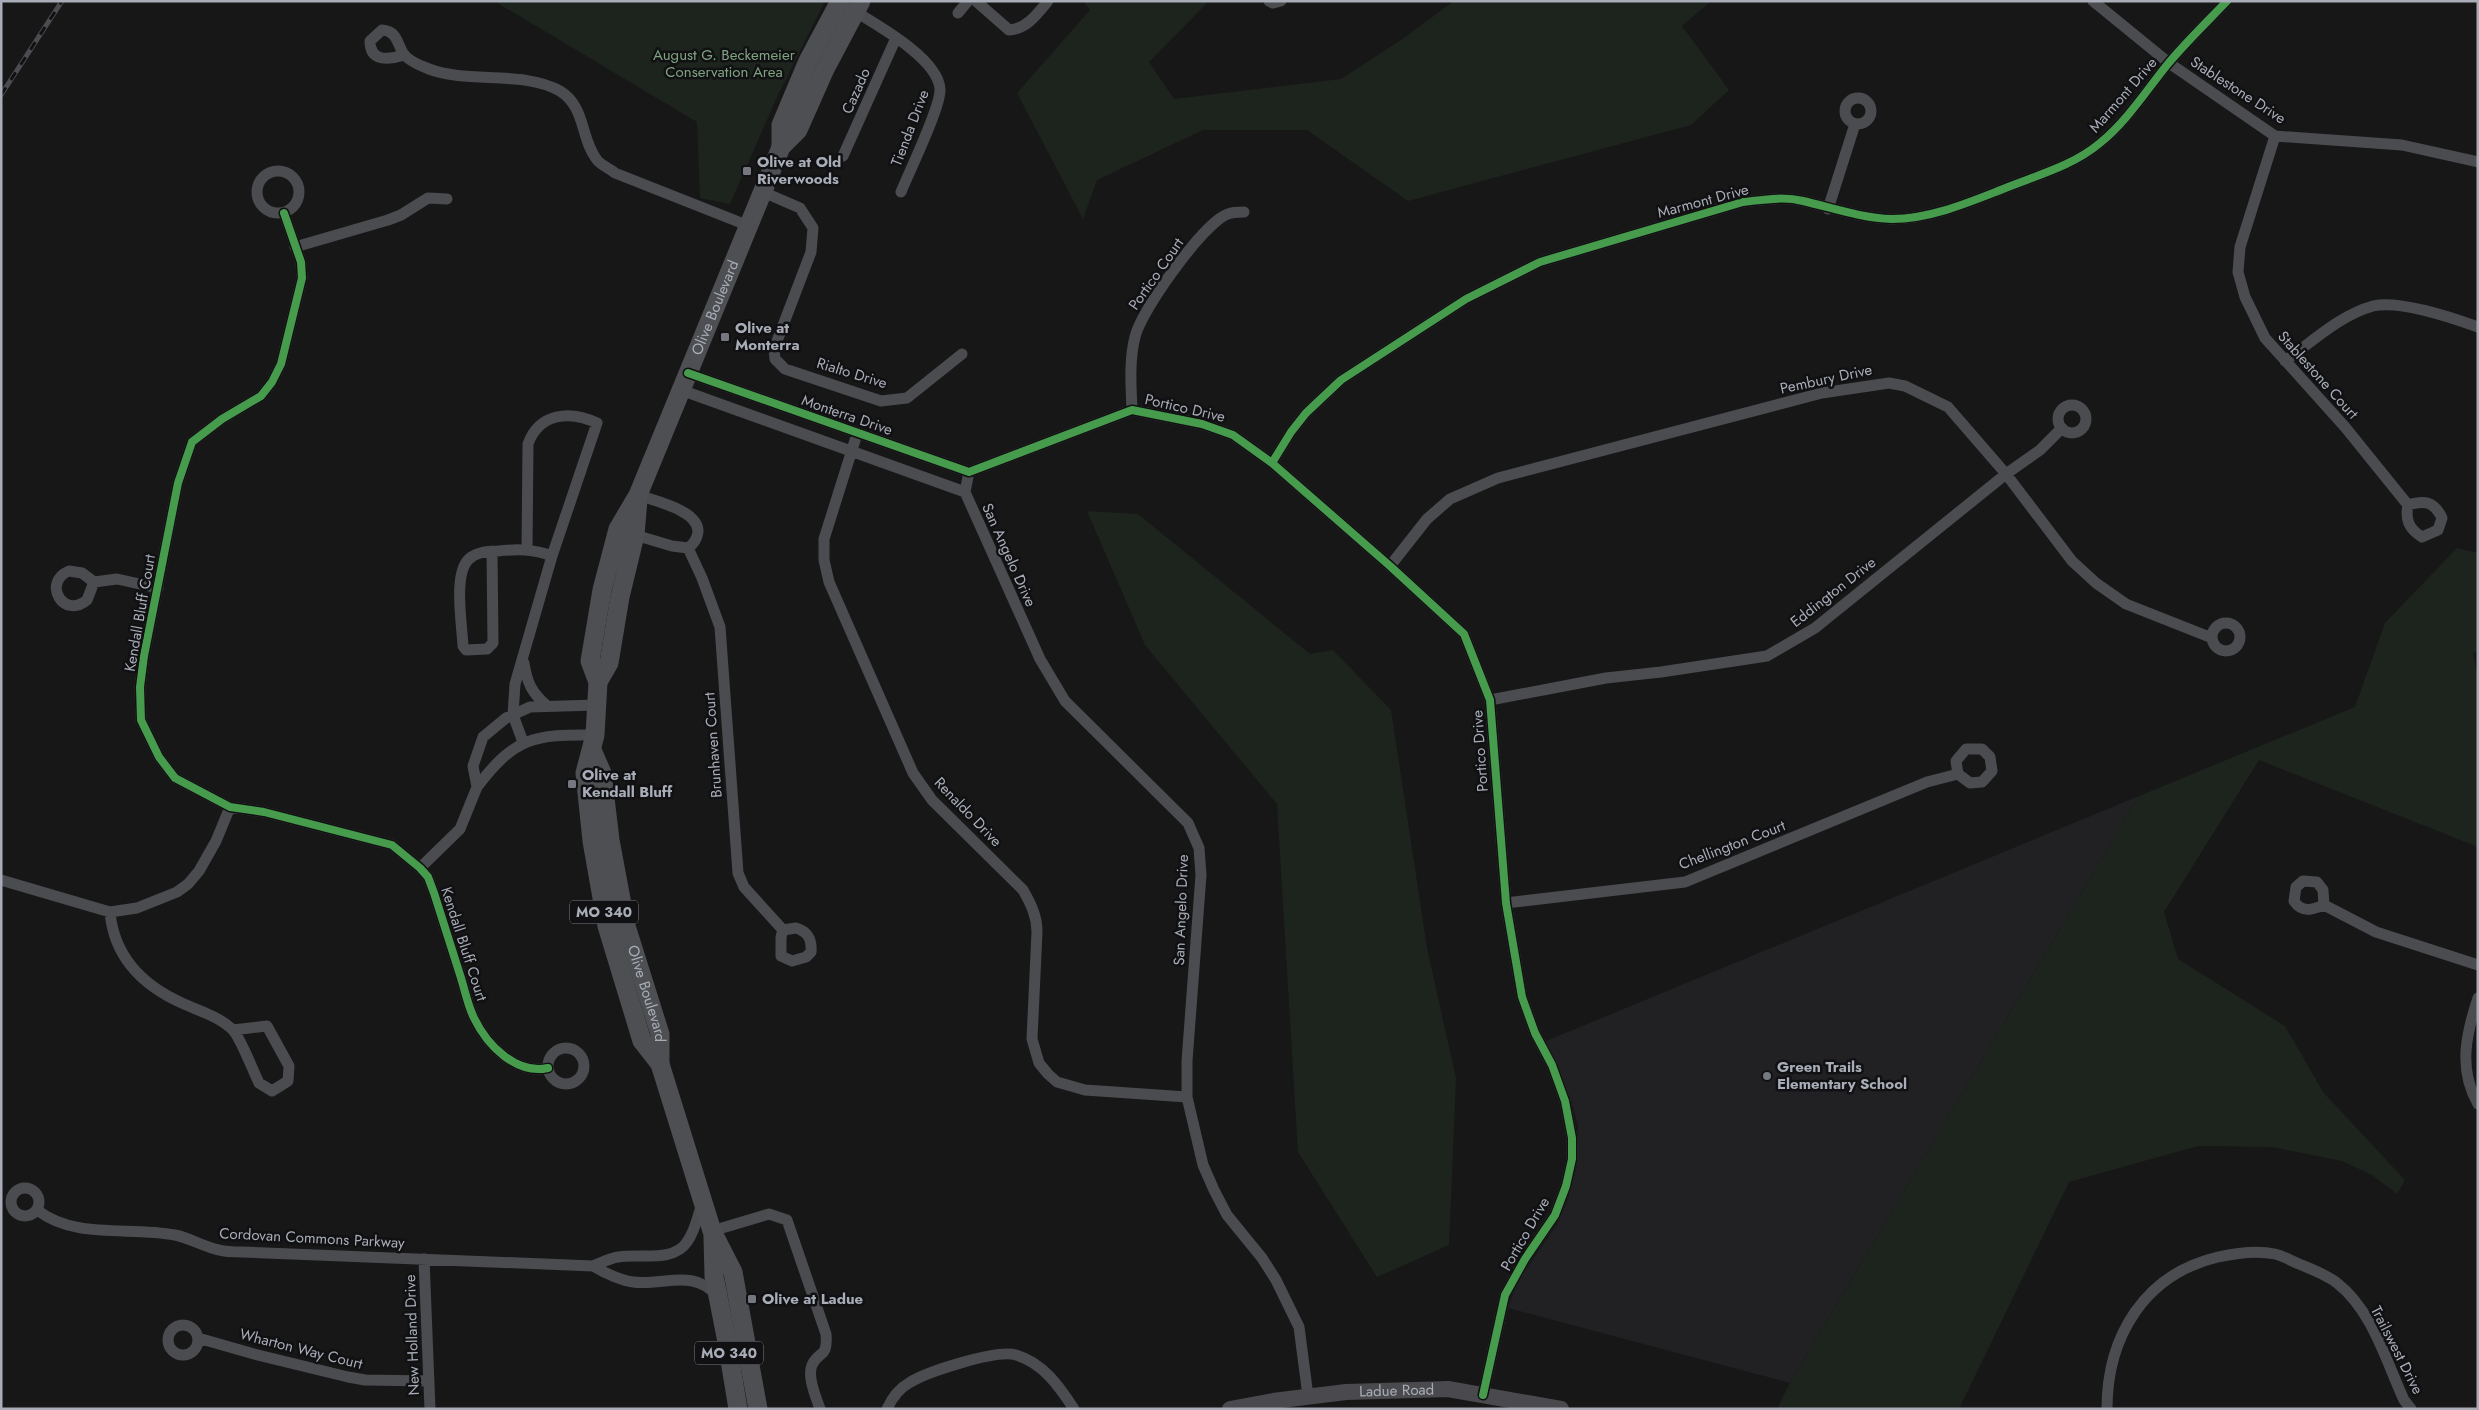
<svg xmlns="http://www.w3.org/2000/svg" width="2479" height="1410" font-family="Jost,sans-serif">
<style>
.built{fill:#212123}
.green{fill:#1d241e}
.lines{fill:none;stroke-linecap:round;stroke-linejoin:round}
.minor{stroke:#4b4c50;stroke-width:11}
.secondary{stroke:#4a4a4e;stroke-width:16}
.primary{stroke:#4d4f52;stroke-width:19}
.rail-casing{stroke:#4b4c4f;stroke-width:5}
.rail{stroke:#111113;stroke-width:3;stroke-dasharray:9;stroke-linecap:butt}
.cycleway-casing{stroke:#111113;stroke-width:11}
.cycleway{stroke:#469c4c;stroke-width:8}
.poi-dot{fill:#757880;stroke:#111113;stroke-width:2}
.labels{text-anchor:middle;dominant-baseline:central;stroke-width:5;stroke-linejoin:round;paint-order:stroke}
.shield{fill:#111113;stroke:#7b7e86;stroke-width:1}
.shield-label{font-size:14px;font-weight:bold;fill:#a8adb8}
.park-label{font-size:15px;fill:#7fa381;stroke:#111113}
.street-label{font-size:15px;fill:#a8adb8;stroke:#111113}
.poi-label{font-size:15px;font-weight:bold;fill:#a8adb8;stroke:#111113;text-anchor:start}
</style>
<rect width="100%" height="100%" fill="#171717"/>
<path class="built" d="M 2139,796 L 1790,1383 L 1508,1308 L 1514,1291 L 1523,1274 L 1558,1223 L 1568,1199 L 1577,1165 L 1578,1126 L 1571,1100 L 1546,1041 Z"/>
<path class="green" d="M 494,1 L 825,1 L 778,95 L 730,204 L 700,198 L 697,122 Z
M 1083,1 L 1209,1 L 1149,62 L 1174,99 L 1341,79 L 1401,40 L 1454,1 L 1711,1 L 1682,26 L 1729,90 L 1691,125 L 1408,201 L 1307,130 L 1203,130 L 1097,180 L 1083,219 L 1017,93 L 1090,10 Z
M 1087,511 L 1138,514 L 1310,654 L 1333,650 L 1391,710 L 1427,948 L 1456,1078 L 1449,1245 L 1377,1277 L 1298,1152 L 1277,804 L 1145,645 Z
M 2457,548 L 2478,553 L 2478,651 L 2473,653 L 2478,680 L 2478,847 L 2259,760 L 2164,912 L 2178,959 L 2285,1026 L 2323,1092 L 2405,1180 L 2397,1194 L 2372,1175 L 2342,1161 L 2272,1147 L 2198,1146 L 2069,1182 L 1959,1409 L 1777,1409 L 1790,1383 L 2139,796 L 2355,707 L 2385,623 Z"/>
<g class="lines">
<path class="minor" d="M 976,1 L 1009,30 C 1027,29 1037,14 1048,1
M 1269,1 L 1273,3 L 1281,1
M 2093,1 L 2169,63 L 2275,136 L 2402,145 L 2478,162
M 851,9 C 875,24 938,58 940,89 C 941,107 909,172 901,192
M 958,13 L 968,1
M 404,55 C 388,60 370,62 370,41 L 382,30 C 397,31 397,43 403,53 C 408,61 421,66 429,69 C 468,84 523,70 560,91 C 586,107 580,138 597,160 C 601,165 610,169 615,173 L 749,226
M1845 111a13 13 0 1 1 26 0a13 13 0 1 1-26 0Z
M 2275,136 L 2240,247 L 2238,272 L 2245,297 L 2265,338 L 2345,427 L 2408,505 C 2424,500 2434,501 2442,518 L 2438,530 L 2422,537 C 2409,529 2405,520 2408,505
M 843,156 L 896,38
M257 192a21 21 0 1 1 42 0a21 21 0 1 1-42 0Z
M 763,192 L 800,208 L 813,228 L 811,252 L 774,349 L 775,359 L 785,369 L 881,401 L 907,398 L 962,354
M 1828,209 L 1855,124
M 284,213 L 301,262 L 302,278 L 281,364 L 272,382 L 261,396 L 222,419 L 192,442 L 178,483 L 144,656 L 140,687 L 141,720 L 159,757 L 175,778 L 230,807 L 264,812 L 392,845 L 420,868 L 428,877 L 434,893 C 443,921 452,950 461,978 C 465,991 468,1006 474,1018 C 487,1045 516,1075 548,1068
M 295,247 L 388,220 L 401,215 L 428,198 L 447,199
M 2285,361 C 2312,342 2340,315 2373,306 C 2399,300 2453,318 2478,327
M 688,373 L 969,472 L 1132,410 L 1202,424 L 1233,435 L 1272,463 L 1390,566 L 1464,634 L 1490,700 L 1506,903 L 1522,997 L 1535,1033 L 1552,1065 L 1565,1101 L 1572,1138 L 1572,1159 L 1566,1186 L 1555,1215 L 1525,1259 L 1505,1295 L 1483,1395
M 681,390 L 965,492
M2058 419a14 14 0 1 1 28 0a14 14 0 1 1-28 0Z
M 1132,410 C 1131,387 1129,360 1135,337 C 1140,312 1204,222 1228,214 C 1233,212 1239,212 1244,212
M 857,434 L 824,539 L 824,560 L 829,582 L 913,773 L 932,800 L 1023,890 C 1031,904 1037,916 1037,932 L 1032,1039 L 1039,1063 L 1048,1074 L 1057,1082 L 1085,1090 L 1187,1097
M 1272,463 L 1291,432 L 1306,413 L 1341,380 L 1466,299 L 1540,262 L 1743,202 C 1762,200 1783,196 1803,201 C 1833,208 1861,218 1892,219 C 1928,219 1965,204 1998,191 C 2033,176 2070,168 2100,143 C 2127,121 2146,91 2167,65 C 2185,43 2207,22 2227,1
M 969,472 L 965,492 L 1040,659 L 1065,701 L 1188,823 L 1199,848 L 1201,875 L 1187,1061 L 1187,1097 L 1203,1165 L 1214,1190 L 1227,1215 L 1262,1258 L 1276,1280 L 1299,1327 L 1308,1396
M 635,535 L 672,546 L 688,548 C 694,544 697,539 698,532 C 699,510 654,501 638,495
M 688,548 L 702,578 L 720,627 L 738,873 L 744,887 L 783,930 L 781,937 L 781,956 L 792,961 L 806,957 L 811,952 C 812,940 809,932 796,928 L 783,930
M 492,551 L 493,643 L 487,649 L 466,650 L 463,646 C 462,625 453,573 469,559 C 476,552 489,551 498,551 C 518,549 533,549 552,556
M 1390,566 L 1427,519 L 1450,499 L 1498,478 L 1822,393 L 1889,383 L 1905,386 L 1948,407 L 2006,474 L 2072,561 L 2096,583 L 2126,604 L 2212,638
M 69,571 L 82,573 L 94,582 L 87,600 C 63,620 42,582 69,571 Z
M 94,582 L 117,579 L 158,588
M2212 637a14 14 0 1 1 28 0a14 14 0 1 1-28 0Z
M 524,663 C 527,683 532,693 547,706
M 1490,700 L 1606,678 L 1661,672 L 1767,656 L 1815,628 L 2006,474 L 2040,450 L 2062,428
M 595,735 C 534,734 515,737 477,787 L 473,766 L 483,737 L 506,718 L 530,707 L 596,705
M 523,742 L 513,715 L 515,684 L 552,556 L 597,423 C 570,410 539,413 528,444 L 527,549
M 420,868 L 460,829 L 477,787
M 1,880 L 110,912 L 137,908 L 177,892 L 188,884 L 199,871 L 216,841 L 230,807
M 1506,903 L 1685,882 L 1927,782 L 1958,774 L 1956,761 L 1966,749 L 1982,749 L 1990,757 L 1992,771 L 1982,782 L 1970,783 L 1958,774
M 2324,905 L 2323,890 L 2317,882 L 2303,881 L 2296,887 L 2294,901 C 2302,913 2312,910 2324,905 L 2376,932 L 2478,965
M 110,912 C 114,958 143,986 184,1004 C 200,1011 219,1017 232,1029 C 240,1036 253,1071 259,1083 L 272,1091 L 288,1081 L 289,1066 L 267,1026 L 233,1030
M 2478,998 C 2466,1034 2458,1069 2478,1104
M548 1066a18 18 0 1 1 36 0a18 18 0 1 1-36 0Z
M11 1202a14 14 0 1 1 28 0a14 14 0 1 1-28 0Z
M 37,1210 C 76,1240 129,1226 175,1235 C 190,1238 204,1247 219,1250 C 226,1252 234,1252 242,1252 L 593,1266 C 601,1263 610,1258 618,1257 C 639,1253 673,1263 687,1242 C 695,1231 698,1216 702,1203
M 712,1231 L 769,1214 L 787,1220 L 826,1334 C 828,1359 819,1350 812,1365 C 807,1377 816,1397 820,1409
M 424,1259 L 430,1409
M 593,1266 C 605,1273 618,1280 633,1282 C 663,1286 694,1268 717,1296
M168 1340a15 15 0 1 1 30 0a15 15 0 1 1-30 0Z
M 198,1338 L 254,1354 L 348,1377 L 365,1380 L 429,1381
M 887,1409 C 892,1398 898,1389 909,1383 C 926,1372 997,1349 1016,1355 C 1043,1363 1059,1386 1074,1409
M 2107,1409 C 2107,1336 2145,1274 2218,1257 C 2236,1253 2257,1250 2275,1254 C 2283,1256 2292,1261 2299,1264 C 2311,1269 2327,1275 2337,1283 C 2372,1310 2386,1361 2404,1400 L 2411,1409"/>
<path class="secondary" id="s1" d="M 1230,1409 L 1273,1401 L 1346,1392 L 1448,1389 L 1561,1409"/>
<g class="primary">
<path d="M 781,147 L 781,125 L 808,61 L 840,1"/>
<path d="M 598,682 L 609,663 L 620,597 L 635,535 L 638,499"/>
<path id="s2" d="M 592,750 L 602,773 L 610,840 L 626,926 L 660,1034 L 660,1064 L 712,1231 L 733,1272 L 758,1409"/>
<path id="s3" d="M 660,1064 L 642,1041 L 607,926 L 592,841 L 585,773 L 595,735 L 598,682 L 590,661 L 602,590 L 618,529 L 638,495 L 781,147 L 798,130 L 825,69 L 861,1"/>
<path d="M 713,1237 L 714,1276 L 727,1342 L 738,1409"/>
</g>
<defs>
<path id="rail" d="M 1,95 L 62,1"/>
</defs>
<use href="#rail" class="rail-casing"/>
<use href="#rail" class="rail"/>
<defs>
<path id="cycleway" d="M 284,213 L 301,262 L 302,278 L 281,364 L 272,382 L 261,396 L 222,419 L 192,442 L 178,483 L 144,656 L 140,687 L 141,720 L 159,757 L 175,778 L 230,807 L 264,812 L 392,845 L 420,868 L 428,877 L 434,893 C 443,921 452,950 461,978 C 465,991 468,1006 474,1018 C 487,1045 516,1075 548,1068
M 688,373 L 969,472 L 1132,410 L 1202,424 L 1233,435 L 1272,463 L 1390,566 L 1464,634 L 1490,700 L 1506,903 L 1522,997 L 1535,1033 L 1552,1065 L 1565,1101 L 1572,1138 L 1572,1159 L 1566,1186 L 1555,1215 L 1525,1259 L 1505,1295 L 1483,1395
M 1272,463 L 1291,432 L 1306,413 L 1341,380 L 1466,299 L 1540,262 L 1743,202 C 1762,200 1783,196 1803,201 C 1833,208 1861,218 1892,219 C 1928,219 1965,204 1998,191 C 2033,176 2070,168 2100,143 C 2127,121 2146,91 2167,65 C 2185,43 2207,22 2227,1"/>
</defs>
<use href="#cycleway" class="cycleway-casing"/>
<use href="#cycleway" class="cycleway"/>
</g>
<g class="poi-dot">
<rect x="742" y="166" width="10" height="10" rx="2.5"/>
<rect x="720" y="332" width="10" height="10" rx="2.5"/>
<rect x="567" y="779" width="10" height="10" rx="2.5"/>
<circle cx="1767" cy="1076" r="5"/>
<rect x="747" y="1294" width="10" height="10" rx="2.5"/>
</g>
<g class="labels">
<g class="shield">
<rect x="570" y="900.5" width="68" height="23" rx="4"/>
<rect x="695" y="1341.5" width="68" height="23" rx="4"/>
</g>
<g class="shield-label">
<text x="604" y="912">MO 340</text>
<text x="729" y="1353">MO 340</text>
</g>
<g class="park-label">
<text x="724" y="55">August G. Beckemeier<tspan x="724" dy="17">Conservation Area</tspan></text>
</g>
<g class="street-label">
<text transform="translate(2238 90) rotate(33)">Stablestone Drive</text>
<text transform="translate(856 91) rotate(-66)">Cazado</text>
<text transform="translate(2123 95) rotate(-49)">Marmont Drive</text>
<text transform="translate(910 128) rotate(-69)">Tienda Drive</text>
<text transform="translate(1703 201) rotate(-15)">Marmont Drive</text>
<text transform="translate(1156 274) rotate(-55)">Portico Court</text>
<text stroke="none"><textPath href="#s3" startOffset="796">Olive Boulevard</textPath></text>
<text transform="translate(852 373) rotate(17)">Rialto Drive</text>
<text transform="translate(2318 375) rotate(48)">Stablestone Court</text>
<text transform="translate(1826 379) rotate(-12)">Pembury Drive</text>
<text transform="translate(1185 408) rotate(13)">Portico Drive</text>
<text transform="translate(847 415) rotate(19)">Monterra Drive</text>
<text transform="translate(1009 555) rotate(66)">San Angelo Drive</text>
<text transform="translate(1833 592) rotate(-38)">Eddington Drive</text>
<text transform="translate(140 613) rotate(-80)">Kendall Bluff Court</text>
<text transform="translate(713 745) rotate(-94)">Brunhaven Court</text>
<text transform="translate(1480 751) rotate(-94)">Portico Drive</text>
<text transform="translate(968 812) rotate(46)">Renaldo Drive</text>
<text transform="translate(1732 845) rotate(-21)">Chellington Court</text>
<text transform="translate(1181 910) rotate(-88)">San Angelo Drive</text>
<text transform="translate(464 944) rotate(72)">Kendall Bluff Court</text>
<text stroke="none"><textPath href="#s2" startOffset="251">Olive Boulevard</textPath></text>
<text transform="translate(1525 1234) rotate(-60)">Portico Drive</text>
<text transform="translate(312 1238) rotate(3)">Cordovan Commons Parkway</text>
<text transform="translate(412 1335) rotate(-92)">New Holland Drive</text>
<text transform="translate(301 1349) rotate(14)">Wharton Way Court</text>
<text transform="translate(2397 1350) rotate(63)">Trailswest Drive</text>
<text stroke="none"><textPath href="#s1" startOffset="168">Ladue Road</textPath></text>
</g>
<g class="poi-label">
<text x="757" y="162">Olive at Old<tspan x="757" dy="17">Riverwoods</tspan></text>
<text x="735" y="328">Olive at<tspan x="735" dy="17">Monterra</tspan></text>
<text x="582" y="775">Olive at<tspan x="582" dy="17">Kendall Bluff</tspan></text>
<text x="1777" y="1067">Green Trails<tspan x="1777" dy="17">Elementary School</tspan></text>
<text x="762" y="1299">Olive at Ladue</text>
</g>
</g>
<rect width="2479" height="1410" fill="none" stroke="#a8adb8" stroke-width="5"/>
</svg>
